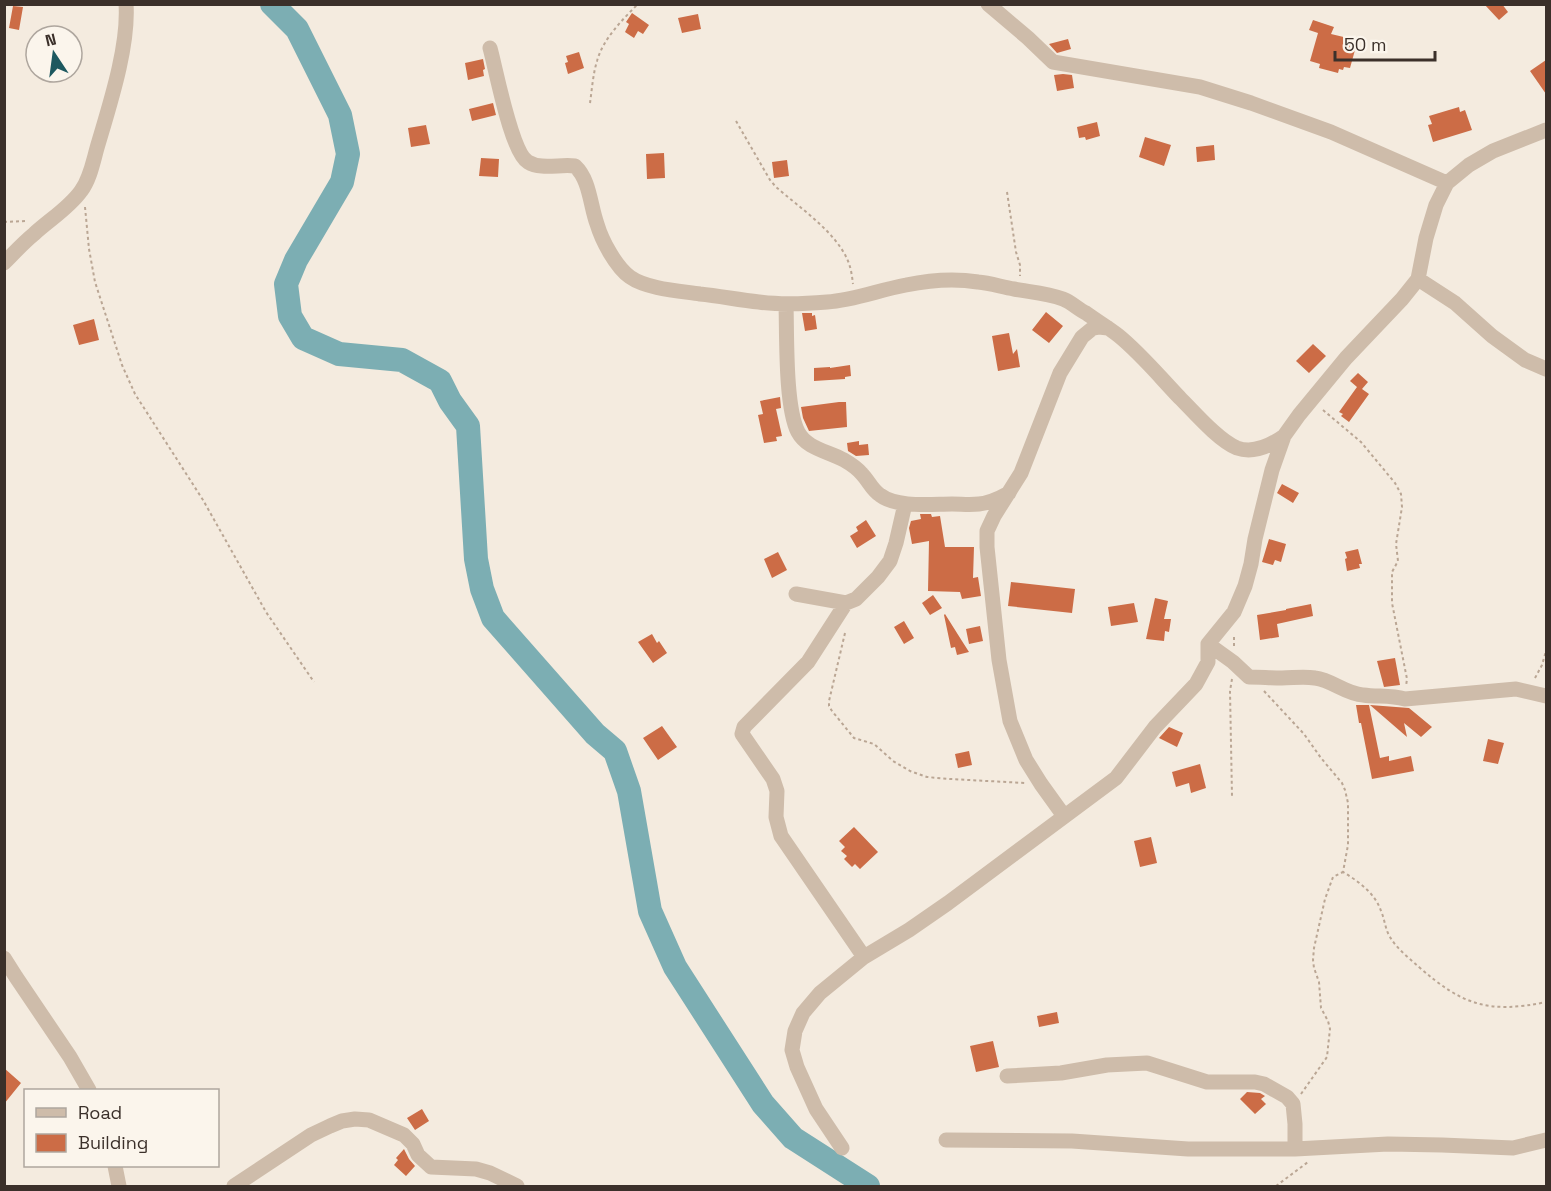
<svg xmlns="http://www.w3.org/2000/svg" width="1551" height="1191" font-family="'Space Grotesk',sans-serif">
<style>
.lines{fill:none;stroke-linecap:round;stroke-linejoin:round}
.river{stroke:#7caeb3;stroke-width:24}
.building{fill:#cc6c46}
.path{stroke:#baa694;stroke-width:2;stroke-dasharray:3 3;stroke-linecap:butt}
.minor{stroke:#cebcaa;stroke-width:15}
</style>
<rect width="100%" height="100%" fill="#f4ebdf"/>
<g class="lines">
<path class="river" d="M 272,4 L 297,29 L 340,115 L 348,154 L 342,182 L 296,260 L 286,284 L 290,316 L 303,338 L 339,354 L 402,360 L 440,381 L 450,401 L 468,426 L 476,559 L 482,589 L 493,618 L 595,734 L 615,751 L 629,791 L 650,911 L 675,967 L 763,1104 L 793,1138 L 868,1186"/>
</g>
<path class="building" d="M 1484,4 L 1502,4 L 1508,12 L 1499,20 Z
M 13,6 L 23,7 L 19,30 L 9,28 Z
M 632,13 L 649,25 L 643,34 L 638,31 L 634,38 L 625,32 L 629,24 L 626,22 Z
M 698,14 L 701,29 L 682,33 L 678,18 Z
M 1313,20 L 1334,27 L 1331,34 L 1352,39 L 1349,49 L 1355,50 L 1350,68 L 1344,67 L 1343,70 L 1339,69 L 1338,73 L 1319,68 L 1320,64 L 1310,61 L 1318,33 L 1309,30 Z
M 1068,39 L 1071,49 L 1057,53 L 1049,44 Z
M 579,52 L 584,68 L 568,74 L 565,63 L 568,62 L 566,56 Z
M 483,59 L 485,69 L 483,70 L 484,76 L 468,80 L 465,63 Z
M 1546,60 L 1546,94 L 1530,71 Z
M 1063,74 L 1072,75 L 1074,88 L 1057,91 L 1054,75 Z
M 493,103 L 496,115 L 472,121 L 469,109 Z
M 1459,107 L 1460,112 L 1465,110 L 1472,130 L 1433,142 L 1428,125 L 1432,124 L 1429,116 Z
M 1097,122 L 1100,136 L 1086,140 L 1085,137 L 1079,138 L 1077,127 Z
M 426,125 L 430,144 L 411,147 L 408,128 Z
M 1145,137 L 1171,145 L 1164,166 L 1139,157 Z
M 1214,145 L 1215,160 L 1197,162 L 1196,147 Z
M 664,153 L 665,178 L 647,179 L 646,154 Z
M 481,158 L 499,159 L 498,177 L 479,176 Z
M 787,160 L 789,176 L 774,178 L 772,162 Z
M 1046,312 L 1063,326 L 1049,343 L 1032,330 Z
M 802,313 L 812,313 L 812,316 L 815,315 L 817,329 L 805,331 Z
M 94,319 L 99,340 L 79,345 L 73,325 Z
M 1009,333 L 1013,354 L 1017,349 L 1020,367 L 998,371 L 992,336 Z
M 1313,344 L 1326,356 L 1309,373 L 1296,361 Z
M 850,365 L 851,376 L 845,377 L 845,379 L 814,381 L 814,368 L 830,367 L 830,368 Z
M 1358,373 L 1368,382 L 1362,389 L 1369,394 L 1349,422 L 1341,416 L 1343,414 L 1339,412 L 1357,387 L 1350,381 Z
M 780,397 L 781,408 L 776,409 L 782,436 L 776,437 L 777,441 L 764,443 L 758,415 L 763,414 L 760,401 Z
M 839,402 L 846,402 L 847,427 L 809,431 L 803,418 L 801,407 Z
M 859,441 L 859,445 L 868,444 L 869,455 L 856,456 L 848,451 L 847,443 Z
M 1282,484 L 1299,493 L 1293,503 L 1277,493 Z
M 920,514 L 931,514 L 932,517 L 940,516 L 945,547 L 974,547 L 973,578 L 978,577 L 981,596 L 962,599 L 960,592 L 928,591 L 929,541 L 912,544 L 909,528 L 911,521 L 921,519 Z
M 866,520 L 876,536 L 857,548 L 850,536 L 858,531 L 856,527 Z
M 1269,539 L 1286,544 L 1281,562 L 1275,560 L 1273,565 L 1262,562 Z
M 1358,549 L 1362,564 L 1359,564 L 1360,568 L 1347,571 L 1345,559 L 1347,558 L 1345,552 Z
M 778,552 L 787,570 L 772,578 L 764,559 Z
M 1011,582 L 1075,589 L 1072,613 L 1008,606 Z
M 933,595 L 942,608 L 930,615 L 922,603 Z
M 1155,598 L 1168,601 L 1164,619 L 1171,619 L 1169,632 L 1165,631 L 1164,641 L 1146,639 Z
M 1134,603 L 1138,622 L 1111,626 L 1108,607 Z
M 1311,604 L 1313,616 L 1277,624 L 1279,637 L 1260,640 L 1257,615 L 1286,610 L 1286,609 Z
M 945,614 L 962,641 L 969,652 L 957,655 L 955,647 L 951,648 L 944,615 Z
M 904,621 L 914,638 L 904,644 L 894,627 Z
M 980,626 L 983,641 L 969,644 L 966,629 Z
M 652,634 L 657,643 L 659,641 L 667,653 L 653,663 L 638,642 Z
M 1395,658 L 1400,685 L 1384,687 L 1377,661 Z
M 1356,705 L 1369,705 L 1380,758 L 1389,756 L 1389,761 L 1411,756 L 1414,771 L 1372,779 L 1361,723 L 1359,723 Z
M 1370,705 L 1409,708 L 1432,727 L 1421,737 L 1404,723 L 1407,737 Z
M 662,726 L 677,747 L 658,760 L 643,738 Z
M 1169,727 L 1183,733 L 1177,747 L 1159,738 Z
M 1488,739 L 1504,743 L 1498,764 L 1483,761 Z
M 969,751 L 972,765 L 958,768 L 955,754 Z
M 1200,764 L 1206,788 L 1191,793 L 1189,783 L 1176,787 L 1172,772 Z
M 854,827 L 878,852 L 860,869 L 855,864 L 852,867 L 844,859 L 847,856 L 841,851 L 845,847 L 839,841 Z
M 1151,837 L 1157,863 L 1140,867 L 1134,841 Z
M 1057,1012 L 1059,1023 L 1039,1027 L 1037,1016 Z
M 993,1041 L 999,1067 L 976,1072 L 970,1046 Z
M 4,1068 L 21,1083 L 4,1104 Z
M 1247,1092 L 1260,1093 L 1265,1096 L 1261,1099 L 1266,1104 L 1255,1114 L 1240,1099 Z
M 422,1109 L 429,1121 L 415,1130 L 407,1118 Z
M 404,1149 L 409,1159 L 415,1166 L 406,1176 L 394,1165 L 398,1160 L 396,1158 Z"/>
<g class="lines">
<path class="path" d="M 590,103 C 592,89 593,74 597,61 C 603,39 622,20 638,4
M 736,121 L 770,180 L 776,187 C 800,208 836,232 848,261 C 851,268 852,276 853,284
M 1007,192 L 1016,252 L 1020,265 L 1020,276
M 85,207 L 89,249 L 95,282 L 122,365 L 135,394 L 203,500 L 266,612 L 314,682
M 4,222 L 26,221
M 1323,410 L 1361,442 L 1395,483 L 1401,494 L 1402,507 L 1396,544 L 1398,561 L 1392,572 L 1392,603 L 1407,679 L 1406,686
M 845,633 L 829,701 L 829,706 L 832,711 L 854,738 L 874,744 L 893,761 L 910,771 L 927,777 L 950,779 L 1025,783
M 1234,646 L 1234,634
M 1535,678 L 1542,665 L 1546,651
M 1232,679 L 1230,691 L 1232,796
M 1264,691 L 1304,734 L 1321,758 L 1342,783 L 1345,790 L 1348,803 L 1348,845 L 1343,872 C 1358,881 1375,893 1381,911 C 1385,920 1385,929 1390,937 C 1397,949 1409,958 1419,967 C 1462,1005 1489,1014 1546,1002
M 1301,1094 L 1327,1057 L 1328,1047 L 1330,1029 L 1328,1021 L 1321,1008 L 1319,982 L 1314,968 L 1313,960 L 1314,948 L 1325,899 L 1333,877 L 1343,872
M 1276,1186 L 1308,1162"/>
<path class="minor" d="M 988,4 L 1028,38 L 1053,62 L 1200,87 L 1251,103 L 1331,132 L 1447,183
M 490,48 C 496,69 511,152 528,162 C 541,170 560,164 575,166 C 590,180 590,205 597,224 C 602,241 616,267 630,277 C 647,289 680,291 700,294 C 720,296 739,300 759,302 C 781,305 804,304 827,302 C 854,300 879,290 906,285 C 930,280 954,278 978,282 C 990,283 1002,287 1014,289 C 1030,292 1047,293 1063,299 C 1071,302 1078,309 1086,313 C 1097,321 1109,328 1119,336 C 1141,354 1160,377 1180,398 C 1194,412 1219,441 1237,448 C 1254,454 1270,446 1284,436
M 4,263 C 14,253 23,243 34,234 C 49,220 69,208 81,191 C 90,179 93,162 97,148 C 109,107 129,47 126,4
M 1418,279 L 1455,303 L 1492,336 L 1525,360 L 1546,369
M 786,304 C 787,335 785,407 798,432 C 807,449 828,451 844,460 C 851,464 857,468 862,474 C 868,480 872,490 880,495 C 897,508 931,504 952,504 C 961,504 970,505 979,504 C 990,503 1000,498 1009,493
M 796,594 L 846,603 L 856,599 L 878,577 L 890,561 L 896,543 L 905,504
M 846,603 L 808,662 L 744,727 L 742,734 L 773,779 L 777,791 L 776,817 L 781,836 L 864,957
M 1208,644 L 1233,662 L 1249,677 C 1260,677 1271,678 1282,678 C 1293,678 1303,676 1315,678 C 1332,680 1346,694 1363,695 C 1378,697 1390,695 1405,699 L 1516,689 L 1546,696
M 1064,816 L 1041,784 L 1026,760 L 1010,721 L 999,660 L 987,547 L 987,531 L 994,516 L 1021,473 L 1060,373 L 1082,337 L 1093,328 L 1099,327 L 1108,328
M 4,958 L 16,977 L 70,1057 L 89,1090
M 1007,1076 L 1061,1073 L 1107,1065 L 1147,1063 L 1207,1082 L 1255,1082 L 1264,1084 L 1287,1097 L 1293,1104 L 1295,1124 L 1295,1149
M 946,1140 L 1072,1141 L 1188,1149 L 1295,1149 L 1388,1144 L 1442,1145 L 1513,1148 L 1546,1140
M 842,1148 L 816,1109 L 797,1067 L 792,1050 L 795,1031 L 803,1013 L 820,993 L 864,957 L 909,930 L 948,903 L 1116,778 L 1155,727 L 1196,684 L 1208,662 L 1208,644 L 1234,612 L 1245,586 L 1251,564 L 1255,539 L 1272,470 L 1284,436 L 1299,415 L 1346,358 L 1402,299 L 1418,279 L 1426,238 L 1436,205 L 1447,183 L 1469,165 L 1493,151 L 1546,130
M 115,1166 L 119,1186
M 234,1186 L 311,1135 L 330,1126 L 342,1121 L 355,1119 L 369,1120 L 404,1135 L 413,1144 L 418,1155 L 431,1167 L 476,1169 L 490,1173 L 517,1186"/>
</g>
<rect width="1551" height="1191" fill="none" stroke="#3b302a" stroke-width="12"/>
<rect x="24" y="1089" width="195" height="78" fill="#fbf5ec" stroke="#aea69e" stroke-width="1.5"/>
<rect x="36" y="1108" width="30" height="9" fill="#cebcaa" stroke="#aea69e" stroke-width="1.5"/>
<text x="78" y="1119" font-size="18" fill="#3b302a">Road</text>
<rect x="36" y="1134" width="30" height="18" fill="#cc6c46" stroke="#aea69e" stroke-width="1.5"/>
<text x="78" y="1149" font-size="18" fill="#3b302a">Building</text>
<g transform="translate(54 54) rotate(347)"><circle r="28" fill="#fbf5ec" stroke="#aea69e" stroke-width="1.5"/>
<path d="M0-4.5L10 22L0 15L-10 22Z" fill="#1d585f"/>
<text y="-9" font-size="16" font-weight="bold" text-anchor="middle" fill="#3b302a">N</text>
</g>
<path d="M1335 51v9h100v-9" fill="none" stroke="#3b302a" stroke-width="3"/>
<text x="1344" y="51" font-size="18" fill="#3b302a" stroke="#fbf5ec" stroke-width="4.5" paint-order="stroke">50 m</text>
</svg>
